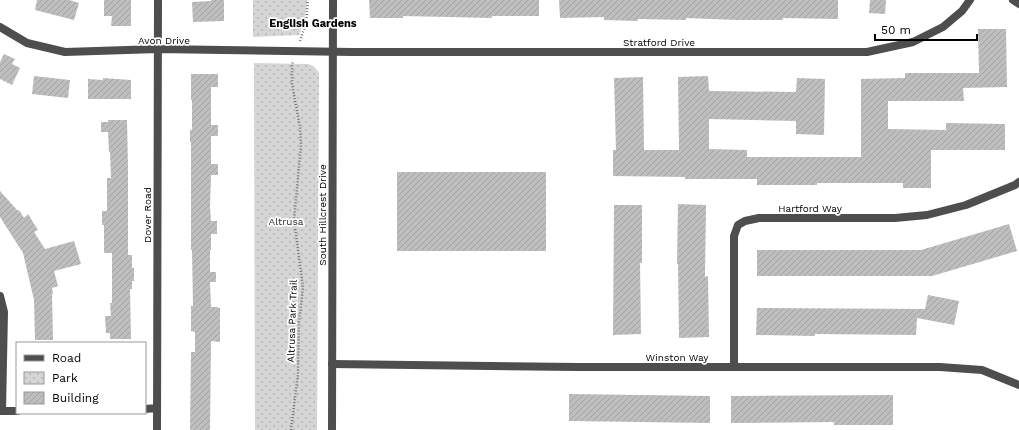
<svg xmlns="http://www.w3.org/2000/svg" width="1019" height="430" font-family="'Work Sans',sans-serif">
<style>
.park{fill:url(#park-dots)}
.building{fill:url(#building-hatch)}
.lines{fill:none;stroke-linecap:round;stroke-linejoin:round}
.path{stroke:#707070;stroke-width:2.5;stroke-dasharray:1 2;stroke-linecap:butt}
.minor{stroke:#4e4e4e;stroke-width:8}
.tertiary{stroke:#4e4e4e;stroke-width:8}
.labels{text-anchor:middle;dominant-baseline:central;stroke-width:3.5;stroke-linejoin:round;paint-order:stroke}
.street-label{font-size:10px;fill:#000;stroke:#fff}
.park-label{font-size:10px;fill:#2c2c2c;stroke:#fff}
.neighbourhood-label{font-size:11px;font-weight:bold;fill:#000;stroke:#fff}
</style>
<defs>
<pattern id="park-dots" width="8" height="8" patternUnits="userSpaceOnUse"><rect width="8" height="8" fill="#d5d5d5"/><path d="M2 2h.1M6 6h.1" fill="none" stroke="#b5b5b5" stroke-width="1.8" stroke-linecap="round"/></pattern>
<pattern id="building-hatch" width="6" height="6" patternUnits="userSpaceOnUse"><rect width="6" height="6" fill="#bebebe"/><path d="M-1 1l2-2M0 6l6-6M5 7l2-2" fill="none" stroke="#a2a2a2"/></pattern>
</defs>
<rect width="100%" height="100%" fill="#fff"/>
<path class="park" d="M 253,0 L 307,0 C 306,12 304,24 299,35 L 253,37 Z
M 254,63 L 308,64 C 313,65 316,68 319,73 L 317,430 L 255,430 Z"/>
<path class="building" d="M 37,0 L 69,0 L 79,3 L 74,20 L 35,10 Z
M 104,0 L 131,0 L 131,26 L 111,26 L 112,16 L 104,16 Z
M 211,0 L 224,0 L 224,21 L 193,22 L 192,2 L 211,1 Z
M 369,0 L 539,0 L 539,16 L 492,16 L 492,18 L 403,16 L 403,18 L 370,18 Z
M 559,0 L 838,0 L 838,19 L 783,18 L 783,20 L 737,20 L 686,18 L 686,20 L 638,19 L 638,21 L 604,20 L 604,17 L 560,18 Z
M 870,0 L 886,0 L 885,14 L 869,13 Z
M 978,29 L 1006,29 L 1007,87 L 963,88 L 964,101 L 888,101 L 888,129 L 946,130 L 946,123 L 1005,124 L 1005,150 L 931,150 L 931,188 L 903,188 L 903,183 L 817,183 L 817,185 L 757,185 L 757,179 L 685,179 L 685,177 L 613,176 L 613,150 L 616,150 L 614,78 L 643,77 L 644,150 L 679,150 L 678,77 L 708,76 L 709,91 L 796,92 L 797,78 L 825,79 L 824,135 L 796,134 L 796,121 L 709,119 L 709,149 L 747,150 L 747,157 L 861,157 L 861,79 L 905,78 L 905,73 L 979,73 Z
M 4,54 L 15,59 L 12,64 L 20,68 L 12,85 L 0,79 L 0,62 Z
M 191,74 L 218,74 L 218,87 L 211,87 L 211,125 L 218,125 L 218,136 L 211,136 L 211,164 L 218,164 L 218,175 L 211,175 L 210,207 L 211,221 L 217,221 L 217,234 L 211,234 L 211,250 L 210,250 L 210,272 L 216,272 L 216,282 L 210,282 L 211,307 L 218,307 L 218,308 L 220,308 L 220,342 L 211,341 L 210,430 L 190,430 L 191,352 L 195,352 L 195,332 L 191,331 L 191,306 L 193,306 L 192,250 L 191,250 L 191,142 L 190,142 L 190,130 L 192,130 L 192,100 L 191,100 Z
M 34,76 L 70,80 L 68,98 L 32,94 Z
M 103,78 L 131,80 L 131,99 L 88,99 L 88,79 L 103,80 Z
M 108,120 L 127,120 L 128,166 L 128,255 L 132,255 L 132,268 L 134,268 L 134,281 L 132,281 L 132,289 L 130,289 L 131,339 L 110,339 L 110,333 L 106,333 L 105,316 L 111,316 L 110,303 L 112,303 L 112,253 L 104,253 L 104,225 L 102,225 L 102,211 L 107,211 L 107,178 L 111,178 L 110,152 L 109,152 L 108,132 L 101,132 L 101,122 L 108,122 Z
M 397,172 L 546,172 L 546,251 L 397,251 Z
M 0,191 L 18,211 L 19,210 L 24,218 L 28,214 L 38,230 L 34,232 L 45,249 L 74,241 L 81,264 L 54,271 L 58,286 L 52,288 L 53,294 L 52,294 L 53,340 L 35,340 L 34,300 L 23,253 L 0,217 Z
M 678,204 L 706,205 L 705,277 L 708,276 L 709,337 L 679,338 L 678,264 L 677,264 Z
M 614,205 L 642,205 L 642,263 L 640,263 L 641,334 L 613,335 Z
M 1009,224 L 1017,251 L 932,276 L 757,276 L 757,250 L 921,250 Z
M 928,295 L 959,301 L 954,325 L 917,318 L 916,335 L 815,334 L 815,336 L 756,335 L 757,308 L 925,309 Z
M 569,394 L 710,396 L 710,423 L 569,421 Z
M 893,395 L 893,425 L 834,425 L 834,422 L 731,423 L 731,396 Z"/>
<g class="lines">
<path class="path" d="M 300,41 L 306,23 L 308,0
M 291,430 L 298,374 L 299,323 L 303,287 L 294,220 L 301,145 L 300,127 L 292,84 L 292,65 L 293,61"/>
<path class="minor" d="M 1013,0 L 1019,4
M 0,27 L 27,43 L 65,52 L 158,49 L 352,52 L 867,52 L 913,42 L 943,27 L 962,11 L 970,0
M 0,296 L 4,312 L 2,411
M 332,364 L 578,367 L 940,367 L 982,370 L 1019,385
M 734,367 L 734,236 L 738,225 L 745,221 L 759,218 L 895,218 L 927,215 L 966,205 L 1015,185 L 1019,182
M 145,409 L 157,408
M 0,411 L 17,411
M 157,430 L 158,0"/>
<path class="tertiary" d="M 332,430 L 333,0"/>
</g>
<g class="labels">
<g class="street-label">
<text x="164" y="40">Avon Drive</text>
<text x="659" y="42">Stratford Drive</text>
<text x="810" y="208">Hartford Way</text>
<text transform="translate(147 215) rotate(-90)">Dover Road</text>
<text transform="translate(322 215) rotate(-90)">South Hillcrest Drive</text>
<text transform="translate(292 321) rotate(-88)">Altrusa Park Trail</text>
<text x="677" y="357">Winston Way</text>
</g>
<g class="park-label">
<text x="286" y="221">Altrusa</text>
</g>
<g class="neighbourhood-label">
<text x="313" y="23">English Gardens</text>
</g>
</g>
<rect x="16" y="342" width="130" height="72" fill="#ffffff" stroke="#999999"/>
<rect x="24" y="355" width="20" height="6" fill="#4e4e4e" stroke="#999999"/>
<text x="52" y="362" font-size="12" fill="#000000">Road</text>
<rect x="24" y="372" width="20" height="12" fill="url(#park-dots)" stroke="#999999"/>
<text x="52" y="382" font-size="12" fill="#000000">Park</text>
<rect x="24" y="392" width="20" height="12" fill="url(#building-hatch)" stroke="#999999"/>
<text x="52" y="402" font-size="12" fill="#000000">Building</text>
<path d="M875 34v6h102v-6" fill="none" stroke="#000000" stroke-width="2"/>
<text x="881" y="34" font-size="12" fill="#000000" stroke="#ffffff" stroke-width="3" paint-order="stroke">50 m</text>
</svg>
